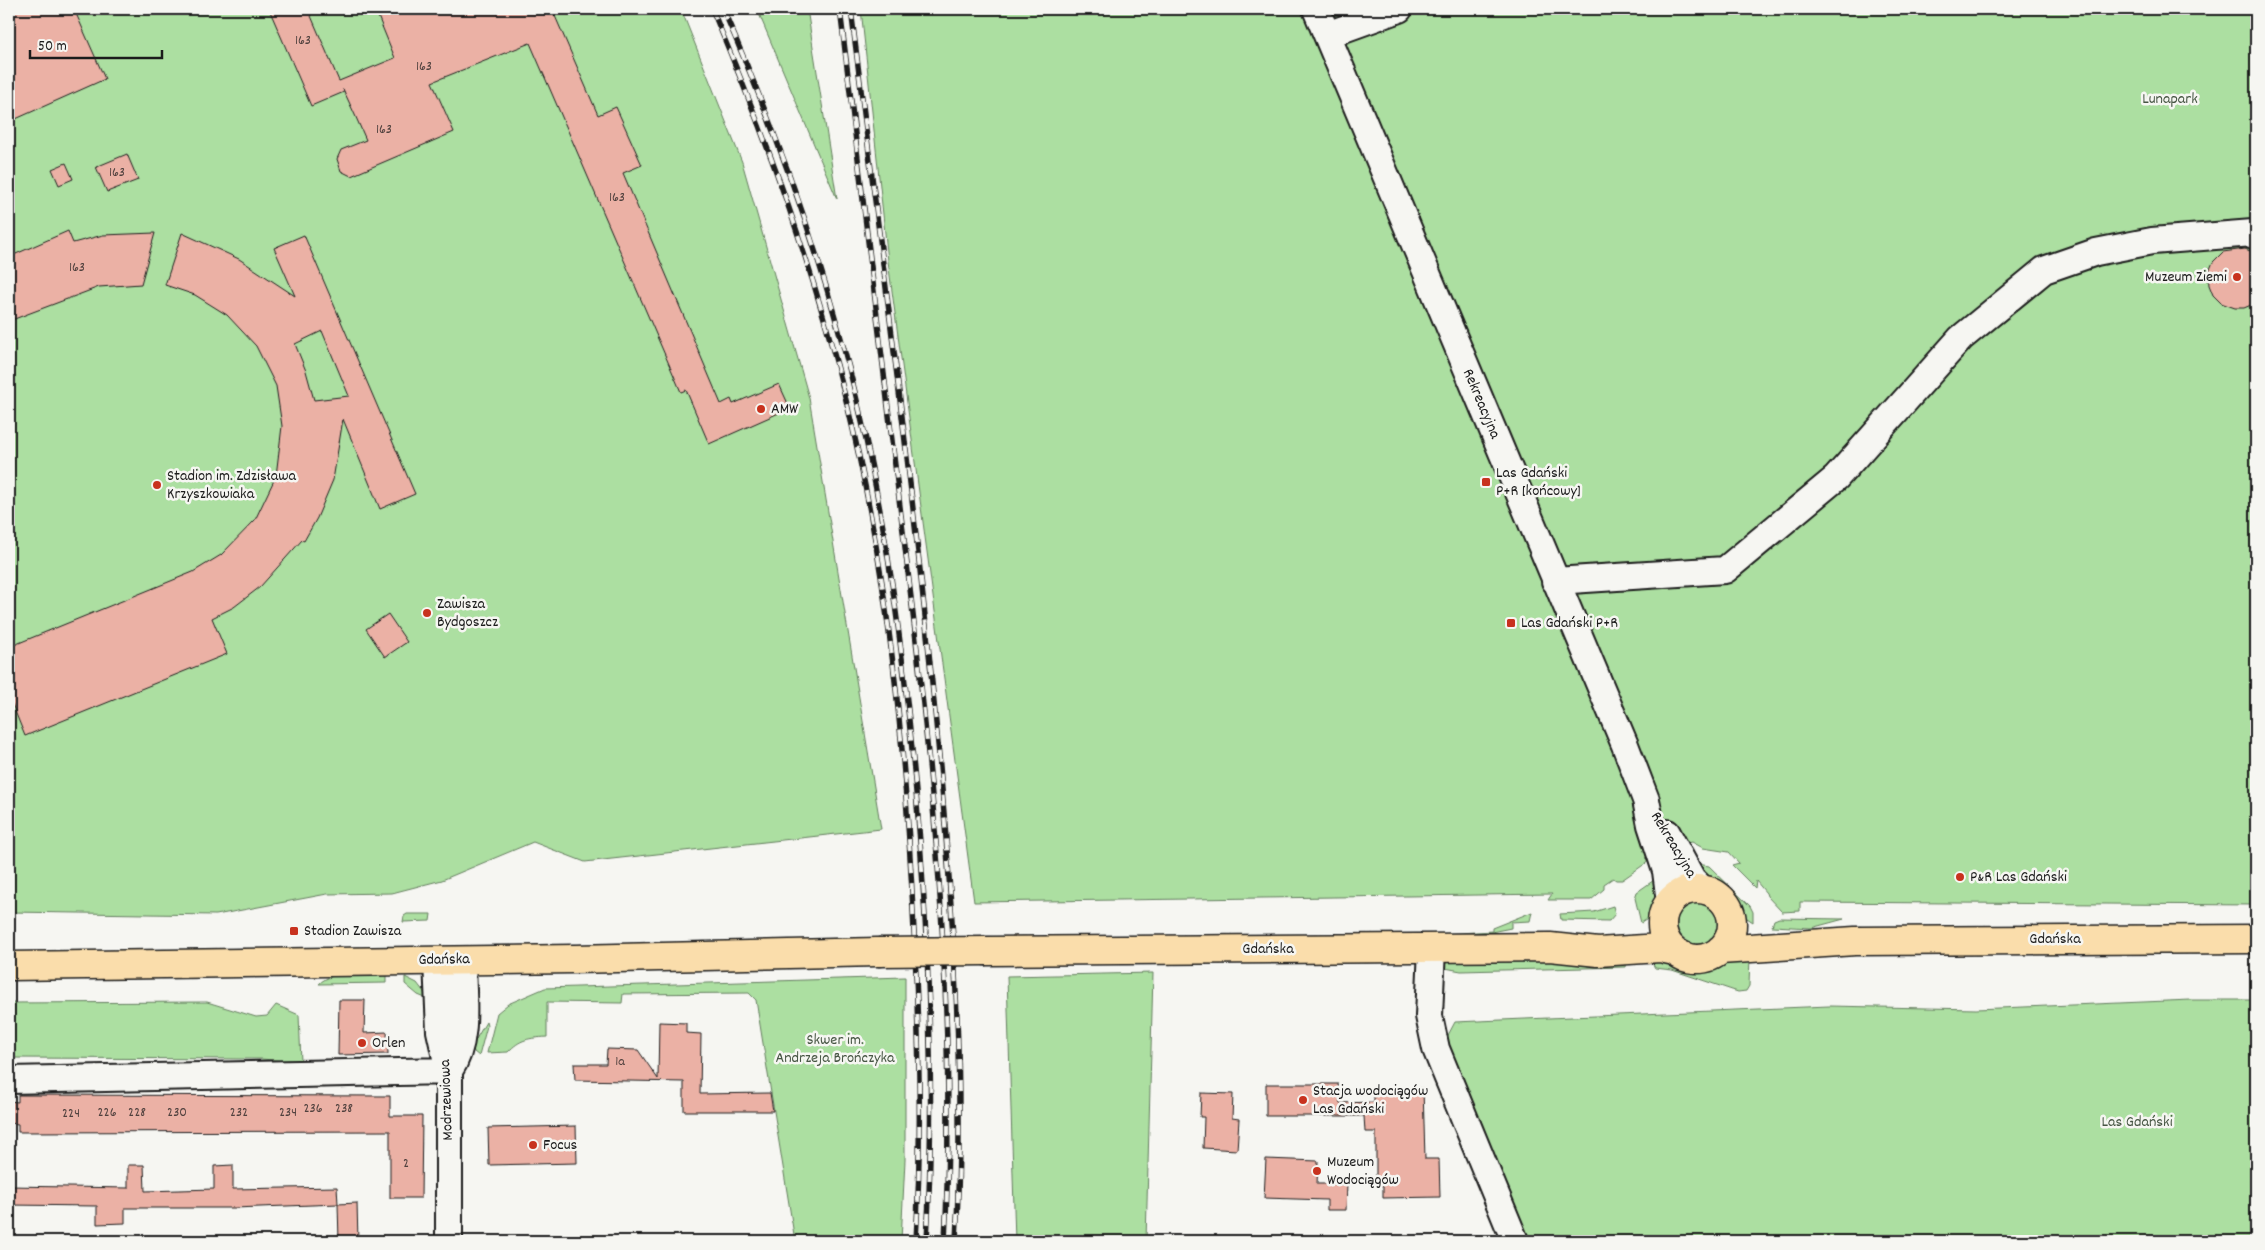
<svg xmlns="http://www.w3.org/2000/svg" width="2265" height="1250" font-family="Dekko,sans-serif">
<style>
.green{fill:#acdfa1;stroke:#647e5e}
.building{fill:#ebb1a5;stroke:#1c1c1c;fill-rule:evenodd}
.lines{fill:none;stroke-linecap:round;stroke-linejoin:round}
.minor-casing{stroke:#1c1c1c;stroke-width:30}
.major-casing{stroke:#1c1c1c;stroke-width:31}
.minor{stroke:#f6f6f2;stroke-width:26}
.major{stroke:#faddab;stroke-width:28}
.rail-casing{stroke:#1c1c1c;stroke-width:5.5}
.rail{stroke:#f6f6f2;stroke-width:4;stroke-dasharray:11;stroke-linecap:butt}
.major-bridge-casing{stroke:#1c1c1c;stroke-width:31;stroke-linecap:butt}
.major-bridge{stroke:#faddab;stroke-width:28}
.poi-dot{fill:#c8321e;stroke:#f6f6f2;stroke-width:2}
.labels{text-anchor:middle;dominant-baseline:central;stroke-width:5;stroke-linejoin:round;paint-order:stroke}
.number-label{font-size:14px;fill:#50413e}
.park-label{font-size:16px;fill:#475644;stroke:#f6f6f2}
.poi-label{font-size:16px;fill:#1c1c1c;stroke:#f6f6f2;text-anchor:start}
.street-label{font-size:16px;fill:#1c1c1c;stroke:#f6f6f2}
</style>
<rect width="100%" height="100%" fill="#f6f6f2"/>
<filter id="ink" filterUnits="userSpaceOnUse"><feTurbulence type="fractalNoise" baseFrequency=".02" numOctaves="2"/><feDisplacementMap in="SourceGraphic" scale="10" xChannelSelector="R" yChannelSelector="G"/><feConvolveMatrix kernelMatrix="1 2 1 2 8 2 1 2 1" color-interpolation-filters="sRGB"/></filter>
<g filter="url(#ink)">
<path class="green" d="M 9,9 L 681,9 L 742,162 L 809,398 L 881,829 L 585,862 L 533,842 L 442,880 L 392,893 L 327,894 L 216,915 L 9,912 Z
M 757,9 L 807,9 L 837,199 Z
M 861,9 L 2256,9 L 2256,905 L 1800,902 L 1800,911 L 1782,912 L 1767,896 L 1766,893 L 1756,881 L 1755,888 L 1732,865 L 1739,863 L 1729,852 L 1703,848 L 1692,842 L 1653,852 L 1645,858 L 1649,861 L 1622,880 L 1616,880 L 1613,878 L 1604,884 L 1604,889 L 1591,900 L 1548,900 L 1552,894 L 974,902 L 888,261 Z
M 1698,864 L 1709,866 L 1750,906 L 1753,912 L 1753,922 L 1744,916 L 1726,891 L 1705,879 Z
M 1657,878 L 1660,903 L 1649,918 L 1641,923 L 1635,898 L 1637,892 Z
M1677 923a21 21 0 1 1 42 0a21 21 0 1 1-42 0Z
M 1613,906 L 1615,914 L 1609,921 L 1561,920 L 1560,914 L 1594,912 Z
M 1532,912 L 1530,921 L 1511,922 L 1511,928 L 1476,935 L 1376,938 L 1492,931 L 1492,928 Z
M 407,914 L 431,914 L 430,921 L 403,922 L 404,916 Z
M 1779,918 L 1844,919 L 1811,928 L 1772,926 L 1774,920 Z
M 1648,955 L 1668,956 L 1687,965 L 1695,965 L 1711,963 L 1725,957 L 1750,955 L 1749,986 L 1746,991 L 1738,992 L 1672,970 L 1655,968 Z
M 1449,958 L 1627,959 L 1626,967 L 1461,971 L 1440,967 Z
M 1153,973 L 1146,1241 L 1015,1241 L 1007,976 Z
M 386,975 L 386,983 L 319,984 C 333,969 367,975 386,975 Z
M 405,977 L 417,983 L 430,1000 L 418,995 L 405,984 Z
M 905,977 L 905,1160 L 901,1241 L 795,1241 L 756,1000 L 749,993 L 623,994 L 622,1003 L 547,1002 L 547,1037 C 529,1038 520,1039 508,1052 L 487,1053 L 497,1013 L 508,1004 L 545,988 Z
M 2191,1000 L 2256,1000 L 2256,1241 L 1522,1241 L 1484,1150 L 1446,1039 L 1455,1022 L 1829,1006 L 1976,1009 Z
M 207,1002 L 256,1017 L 267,1016 L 276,1005 L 299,1015 L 301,1062 L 261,1059 L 9,1058 L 9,1003 Z
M 486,1022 L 487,1026 L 479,1056 L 474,1052 L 472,1046 Z"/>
<path class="building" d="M 9,9 L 74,9 L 105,79 L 9,122 Z
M 269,9 L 308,9 L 339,81 L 395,58 L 375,9 L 552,9 L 598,115 L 616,107 L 642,165 L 623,173 L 721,404 L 731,399 L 733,404 L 779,384 L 790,408 L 709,444 L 686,390 L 681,392 L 530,43 L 432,82 L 454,132 L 351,176 L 341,171 L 337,159 L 341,150 L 366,140 L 355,115 L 343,89 L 344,92 L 311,106 Z
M 127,154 L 138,180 L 107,192 L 96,167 Z
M 66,163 L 73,179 L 59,185 L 52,169 Z
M 68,231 L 73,243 L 103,235 L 155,233 L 141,284 L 99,287 L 9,321 L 9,257 Z
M 182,233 L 239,259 L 295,296 L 274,248 L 304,235 L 415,494 L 380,509 L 343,419 L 333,480 L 317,518 L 304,541 L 302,540 L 260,587 L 234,607 L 212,618 L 227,654 L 25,736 L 12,704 L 9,706 L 9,647 L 193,572 L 221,555 L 255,520 L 276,476 L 282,426 L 276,386 L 256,346 L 227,315 L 195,295 L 165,285 ZM 322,331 L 349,396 L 314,400 L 306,371 L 295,344 Z
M 2245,249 L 2256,253 L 2256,303 L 2244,308 L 2235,308 L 2221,303 L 2213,295 L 2209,285 L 2208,274 L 2213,262 L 2223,252 Z
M 388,614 L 407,642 L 385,657 L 366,629 Z
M 339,1000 L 365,1000 L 364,1033 L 387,1032 L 388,1054 L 338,1055 Z
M 659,1022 L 686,1023 L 686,1033 L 701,1034 L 700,1094 L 770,1093 L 773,1111 L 684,1111 L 684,1082 L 575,1080 L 574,1064 L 606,1064 L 607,1049 L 638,1050 L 658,1079 Z
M 1266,1084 L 1338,1084 L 1340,1103 L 1374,1102 L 1374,1089 L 1423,1088 L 1425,1159 L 1439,1159 L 1440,1197 L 1383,1198 L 1383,1186 L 1376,1186 L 1376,1132 L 1365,1132 L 1364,1116 L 1266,1116 Z
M 1201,1093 L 1233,1094 L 1232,1118 L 1239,1119 L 1237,1150 L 1203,1148 L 1204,1117 L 1200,1117 Z
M 18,1095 L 390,1096 L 390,1116 L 422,1116 L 421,1198 L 390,1198 L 390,1131 L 18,1132 L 18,1124 L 9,1123 L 9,1101 L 18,1102 Z
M 576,1126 L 577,1163 L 489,1165 L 488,1128 Z
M 1266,1159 L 1318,1161 L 1317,1184 L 1347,1184 L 1346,1210 L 1327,1210 L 1327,1200 L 1264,1198 Z
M 128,1165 L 144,1165 L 145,1191 L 214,1189 L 214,1166 L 233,1165 L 233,1189 L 337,1187 L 338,1204 L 234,1208 L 125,1208 L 125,1223 L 97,1224 L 97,1206 L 9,1205 L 9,1186 L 128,1188 Z
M 357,1203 L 358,1241 L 339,1241 L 338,1204 Z"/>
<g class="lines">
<defs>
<path id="minor" d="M 1316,9 L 1625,745 L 1646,800 L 1651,825 L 1666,871 L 1670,902
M 1327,35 L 1399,9
M 1555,581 L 1725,570 L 1836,478 L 1961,338 L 2044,270 L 2096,252 L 2152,241 L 2253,233 L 2256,236
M 1667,833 L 1692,879 L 1702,889
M 1432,948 L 1429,1016 L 1436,1049 L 1515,1241
M 437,961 L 440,1031 L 449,1071 L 449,1241
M 449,1071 C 470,1040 462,996 462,960
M 9,1080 L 449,1071"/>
<path id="major" d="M1662 924a35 35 0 1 1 70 0a35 35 0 1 1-70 0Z
M 1720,950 L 1855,941 L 2256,939
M 986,951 L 1550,947 L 1598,952 L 1660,948 L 1675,951
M 9,966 L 574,959 L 878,952"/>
</defs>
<use href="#minor" class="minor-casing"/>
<use href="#major" class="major-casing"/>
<use href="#minor" class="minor"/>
<use href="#major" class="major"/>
<defs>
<path id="rail" d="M 712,9 C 767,139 813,266 847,404 C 889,576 906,754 914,931 C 919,1035 922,1138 916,1241
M 723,9 C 768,112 807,216 837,324 C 881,477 902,634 916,792 C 929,941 935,1092 927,1241
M 840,9 C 860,178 881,346 901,515 C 931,755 957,999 945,1241
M 851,9 C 881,254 915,499 938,744 C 953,909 965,1076 956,1241"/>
</defs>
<use href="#rail" class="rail-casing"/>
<use href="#rail" class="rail"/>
<defs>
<path id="major-bridge" d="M 878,952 L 986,951"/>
</defs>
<use href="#major-bridge" class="major-bridge-casing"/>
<use href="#major-bridge" class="major-bridge"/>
</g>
</g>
<g class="poi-dot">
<circle cx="2237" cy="277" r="5"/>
<circle cx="761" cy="409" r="5"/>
<rect x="1481" y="477" width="10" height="10" rx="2.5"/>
<circle cx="157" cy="485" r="5"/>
<circle cx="427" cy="613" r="5"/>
<rect x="1506" y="618" width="10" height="10" rx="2.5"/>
<circle cx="1960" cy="877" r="5"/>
<rect x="289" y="926" width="10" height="10" rx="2.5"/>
<circle cx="362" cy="1043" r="5"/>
<circle cx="1303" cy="1100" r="5"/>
<circle cx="533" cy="1145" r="5"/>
<circle cx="1317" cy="1171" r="5"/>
</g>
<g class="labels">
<g class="number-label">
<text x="303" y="41">163</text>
<text x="424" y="67">163</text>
<text x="384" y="130">163</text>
<text x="117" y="173">163</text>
<text x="617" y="198">163</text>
<text x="77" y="268">163</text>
<text x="620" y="1062">1a</text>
<text x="313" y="1109">236</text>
<text x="344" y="1109">238</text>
<text x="107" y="1113">226</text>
<text x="137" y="1113">228</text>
<text x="177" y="1113">230</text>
<text x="239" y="1113">232</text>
<text x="288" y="1113">234</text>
<text x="71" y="1114">224</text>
<text x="406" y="1164">2</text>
</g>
<g class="park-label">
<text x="2170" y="99">Lunapark</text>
<text x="835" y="1040">Skwer im.<tspan x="835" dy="18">Andrzeja Brończyka</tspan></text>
<text x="2137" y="1122">Las Gdański</text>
</g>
<g class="poi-label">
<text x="2227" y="277" text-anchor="end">Muzeum Ziemi</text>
<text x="771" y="409">AMW</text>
<text x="1496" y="473">Las Gdański<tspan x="1496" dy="18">P+R [końcowy]</tspan></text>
<text x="167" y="476">Stadion im. Zdzisława<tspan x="167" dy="18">Krzyszkowiaka</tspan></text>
<text x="437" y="604">Zawisza<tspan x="437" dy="18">Bydgoszcz</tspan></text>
<text x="1521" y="623">Las Gdański P+R</text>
<text x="1970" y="877">P&amp;R Las Gdański</text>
<text x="304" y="931">Stadion Zawisza</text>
<text x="372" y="1043">Orlen</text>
<text x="1313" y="1091">Stacja wodociągów<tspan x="1313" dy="18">Las Gdański</tspan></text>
<text x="543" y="1145">Focus</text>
<text x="1327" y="1162">Muzeum<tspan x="1327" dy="18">Wodociągów</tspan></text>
</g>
<g class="street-label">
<text transform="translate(1481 404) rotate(67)">Rekreacyjna</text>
<text transform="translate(1673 845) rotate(59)">Rekreacyjna</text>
<text x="2055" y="939">Gdańska</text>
<text x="1268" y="949">Gdańska</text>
<text transform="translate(444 960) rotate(-1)">Gdańska</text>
<text transform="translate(447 1100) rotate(-92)">Modrzewiowa</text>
</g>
</g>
<rect width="2265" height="1250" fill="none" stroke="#f6f6f2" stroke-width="30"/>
<rect x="15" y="15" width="2235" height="1220" fill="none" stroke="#1c1c1c" stroke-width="2" filter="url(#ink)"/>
<path d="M30 50v8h132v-8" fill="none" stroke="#1c1c1c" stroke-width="2.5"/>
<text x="38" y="50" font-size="15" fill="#1c1c1c" stroke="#f6f6f2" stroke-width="4" paint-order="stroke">50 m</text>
</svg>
